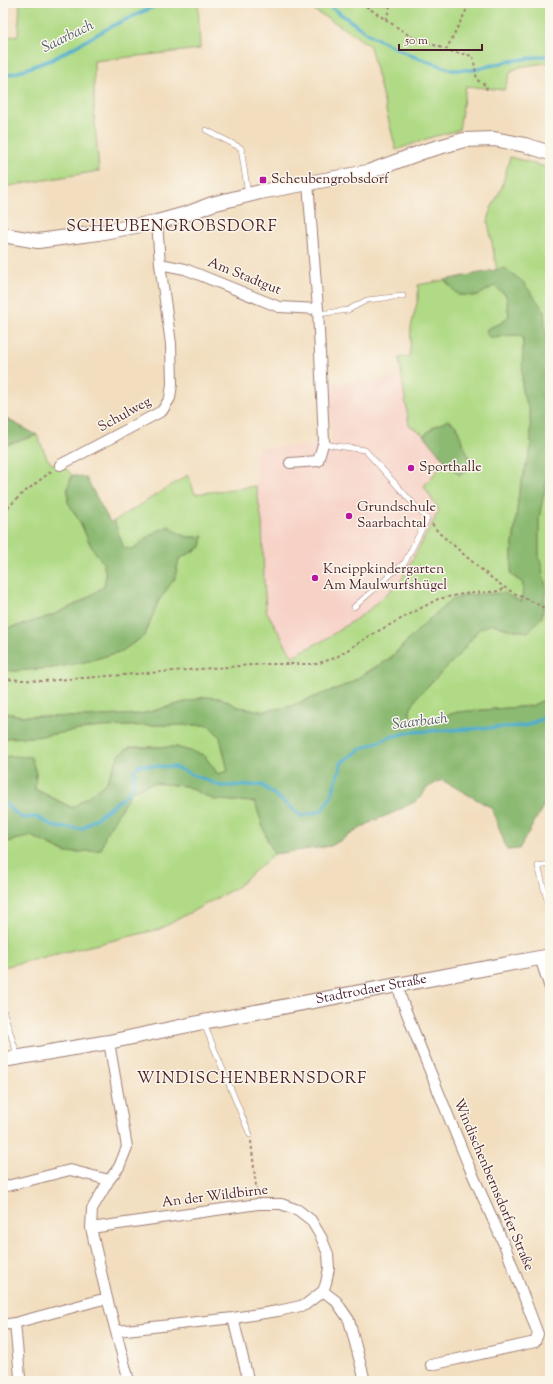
<svg xmlns="http://www.w3.org/2000/svg" width="553" height="1384" font-family="'Sorts Mill Goudy',serif">
<style>
.built{fill:#f7d1c6}
.green{fill:#b0da85;stroke:#7d7c58}
.forest{fill:#8cba72;stroke:#6b6c4e}
.lines{fill:none;stroke-linecap:round;stroke-linejoin:round}
.stream{stroke:#4eaecd;stroke-width:3.5}
.lane-casing{stroke:#9e7e75;stroke-width:6}
.street-casing{stroke:#9e7e75;stroke-width:12}
.secondary-casing{stroke:#9e7e75;stroke-width:16}
.path{stroke:#9e7e75;stroke-width:2;stroke-dasharray:3 3;stroke-linecap:butt}
.lane{stroke:#fff;stroke-width:5}
.street{stroke:#fff;stroke-width:10}
.secondary{stroke:#fff;stroke-width:14}
.poi-dot{fill:#b5179e;stroke:#fbf7ec;stroke-width:1.5}
.labels{text-anchor:middle;dominant-baseline:central;stroke-width:3;stroke-linejoin:round;paint-order:stroke}
.poi-label{font-size:14px;fill:#4a1f2b;stroke:#fbf7ec;text-anchor:start}
.street-label{font-size:14px;fill:#4a1f2b;stroke:#fbf7ec}
.water-label{font-size:15px;font-style:italic;fill:#4c586c;stroke:#fbf7ec}
.quarter-label{font-size:16px;letter-spacing:1px;fill:#4a1f2b;stroke:#fbf7ec}
</style>
<rect width="100%" height="100%" fill="#fbf7ec"/>
<filter id="ink" filterUnits="userSpaceOnUse"><feTurbulence type="fractalNoise" baseFrequency=".025" numOctaves="2"/><feDisplacementMap in="SourceGraphic" scale="8" xChannelSelector="R" yChannelSelector="G"/><feConvolveMatrix kernelMatrix="1 2 1 2 8 2 1 2 1" color-interpolation-filters="sRGB"/></filter>
<filter id="wash" filterUnits="userSpaceOnUse"><feTurbulence type="fractalNoise" baseFrequency=".012" numOctaves="4" result="noise"/><feDisplacementMap in="SourceGraphic" scale="16" xChannelSelector="R" yChannelSelector="G"/><feGaussianBlur stdDeviation="0.9" result="paint"/><feColorMatrix in="noise" values="0 0 0 0 0 0 0 0 0 0 0 0 0 0 0 0 0 1.4 0 .05"/><feComposite in="paint" operator="in"/></filter>
<g filter="url(#wash)">
<rect width="100%" height="100%" fill="#f2debf"/>
<path class="built" d="M 402,378 L 409,425 L 424,435 L 445,461 L 424,486 L 439,510 L 400,582 L 365,613 L 324,640 L 292,657 L 266,610 L 264,580 L 262,522 L 256,486 L 257,448 L 332,444 L 329,383 Z"/>
<path class="green" d="M 20,3 L 198,3 L 200,49 L 94,61 L 94,111 L 99,171 L 3,187 L 3,38 L 18,35 Z
M 297,3 L 550,3 L 550,62 L 519,67 L 511,71 L 504,90 L 466,86 L 459,130 L 432,137 L 396,150 L 370,46 C 347,30 323,13 297,3 Z
M 510,157 L 550,168 L 550,389 L 548,360 L 505,268 L 497,270 L 488,222 L 491,209 L 502,187 Z
M 445,280 L 458,295 L 477,296 L 494,286 L 506,295 L 509,316 L 501,323 L 487,329 L 495,338 L 510,335 L 523,336 L 522,391 L 530,412 L 531,448 L 519,492 L 512,553 L 511,575 L 523,583 L 522,602 L 451,600 L 423,625 L 390,658 L 346,685 L 288,707 L 263,711 L 238,707 L 221,698 L 204,697 L 141,714 L 81,717 L 21,716 L 3,712 L 3,670 L 14,671 L 52,668 L 89,661 L 122,651 L 145,635 L 158,602 L 175,577 L 179,559 L 201,547 L 203,537 C 185,538 183,537 169,526 L 155,532 L 133,549 L 124,548 L 114,521 L 188,475 L 195,494 L 256,486 L 262,522 L 264,580 L 266,610 L 292,656 L 324,640 L 365,613 L 400,582 L 439,511 L 424,486 L 445,461 L 459,475 L 469,458 L 456,426 L 435,426 L 424,435 L 409,425 L 399,358 L 410,356 L 411,327 L 418,299 L 418,285 Z
M 37,435 L 47,458 L 52,464 L 64,467 L 72,475 L 68,487 L 68,502 L 80,522 L 91,546 L 103,563 L 106,576 L 104,586 C 75,608 40,622 3,629 L 3,446 Z
M 550,462 L 550,697 L 531,706 L 458,712 L 429,720 L 410,718 L 410,710 L 417,696 L 459,655 L 479,629 L 492,624 L 508,629 L 546,587 L 539,555 L 539,518 Z
M 157,725 L 209,725 L 220,737 L 228,771 L 218,774 L 204,755 L 176,747 L 130,747 L 119,755 L 106,783 L 73,808 L 35,789 L 36,773 L 11,756 L 3,757 L 3,738 L 34,737 L 99,727 Z
M 153,783 L 186,786 L 215,800 L 255,802 L 267,839 L 274,854 L 237,887 L 160,929 L 3,967 L 3,843 L 31,836 L 66,853 L 101,850 L 106,833 L 132,791 Z"/>
<path class="forest" d="M 505,268 L 523,282 L 544,310 L 548,360 L 550,389 L 550,462 L 539,518 L 539,555 L 546,587 L 542,617 L 528,632 L 508,629 L 492,624 L 479,629 L 459,655 L 418,696 L 410,710 L 410,718 L 429,720 L 458,712 L 531,706 L 550,697 L 550,728 L 549,729 L 550,733 L 550,794 L 519,849 L 507,850 L 492,808 L 442,780 L 428,787 L 418,800 L 395,812 L 373,821 L 331,846 L 274,854 L 267,839 L 255,802 L 214,800 L 186,786 L 153,783 L 132,791 L 106,833 L 101,850 L 67,853 L 31,836 L 3,843 L 3,757 L 11,756 L 31,757 L 36,773 L 35,789 L 72,808 L 106,783 L 119,755 L 130,747 L 176,747 L 204,755 L 218,774 L 228,771 L 220,737 L 209,725 L 157,725 L 99,727 L 34,737 L 3,738 L 3,712 L 21,716 L 81,717 L 141,714 L 204,697 L 221,698 L 238,707 L 263,711 L 288,707 L 346,685 L 390,659 L 423,625 L 451,600 L 467,595 L 504,593 L 522,602 L 523,583 L 511,575 L 512,553 L 519,492 L 531,448 L 530,412 L 522,391 L 523,336 L 510,335 L 495,338 L 489,337 L 486,333 L 487,329 L 501,323 L 509,316 L 506,295 L 494,286 L 477,296 L 458,295 L 445,280 Z
M 3,417 L 37,435 L 3,446 Z
M 448,420 L 456,426 L 469,458 L 466,472 L 459,475 L 445,461 L 424,435 L 435,426 Z
M 72,475 L 86,478 L 110,522 L 114,521 L 124,548 L 133,549 L 155,532 L 169,526 C 182,536 187,539 203,536 L 201,547 L 179,559 L 175,578 L 158,602 L 145,635 L 122,651 L 89,661 L 52,668 L 14,671 L 3,670 L 3,629 C 39,622 75,609 104,586 L 106,576 L 103,563 L 91,546 L 80,522 L 68,502 L 68,487 Z"/>
<g class="lines">
<path class="stream" d="M 323,3 L 331,7 L 370,35 L 410,55 L 452,70 L 473,70 L 510,61 L 550,55
M 3,76 L 18,72 L 53,59 L 112,26 L 162,3
M 3,805 L 5,804 L 22,818 L 37,817 L 55,827 L 82,829 L 125,796 L 134,784 L 134,770 L 140,765 L 174,767 L 221,786 L 262,785 L 302,816 L 321,811 L 331,797 L 342,762 L 359,750 L 390,737 L 411,732 L 524,726 L 550,716"/>
</g>
</g>
<g filter="url(#ink)">
<g class="lines">
<defs>
<path id="lane" d="M 206,130 L 241,148 L 248,194
M 318,314 L 348,310 L 367,300 L 403,296
M 324,441 L 330,445 L 365,450 L 427,519 L 405,562 L 354,607
M 550,864 L 538,866 L 550,911
M 3,1010 L 18,1057
M 204,1024 L 250,1135"/>
<path id="street" d="M 160,264 L 185,269 L 279,307 L 318,309
M 290,463 L 318,461 L 324,441 L 318,309 L 308,183
M 60,465 L 162,411 L 170,398 L 172,384 L 171,344 L 160,264 L 157,222
M 540,958 L 550,988
M 398,986 L 402,1001 L 421,1049 L 468,1164 L 506,1249 L 538,1334 L 535,1342 L 431,1365
M 109,1042 L 127,1147 L 119,1167 L 109,1180 L 92,1209 L 91,1228 L 107,1298 L 129,1381
M 3,1187 L 70,1170 L 109,1180
M 91,1228 L 258,1204 L 281,1204 L 298,1210 L 311,1220 L 321,1237 L 328,1254 L 329,1268 L 326,1283 L 323,1291 L 305,1305 L 278,1311 L 233,1318 L 117,1331
M 323,1291 L 336,1301 L 349,1320 L 365,1381
M 233,1318 L 248,1379
M 15,1323 L 20,1377
M 3,1325 L 15,1323 L 107,1298"/>
<g id="secondary">
<path d="M 3,235 L 38,241 L 98,233 L 157,222 L 189,213 L 212,204 L 260,192 L 368,172 L 425,151 L 464,140 L 494,139 L 525,145 L 550,153"/>
<path id="s1" d="M 3,1060 L 109,1042 L 203,1022 L 550,956"/>
</g>
</defs>
<use href="#lane" class="lane-casing"/>
<use href="#street" class="street-casing"/>
<use href="#secondary" class="secondary-casing"/>
<path class="path" d="M 361,3 L 410,36 L 453,52 L 473,56 L 477,80 L 487,86 L 486,91
M 386,20 L 391,3
M 446,50 L 470,3
M 3,512 L 22,494 L 53,470
M 432,524 L 439,533 C 461,551 481,571 504,587 C 518,597 539,602 550,613
M 3,679 L 43,681 L 266,664 L 316,664 L 335,658 L 371,635 L 438,599 L 463,594 L 500,591 L 504,588
M 251,1141 L 257,1195"/>
<use href="#lane" class="lane"/>
<use href="#street" class="street"/>
<use href="#secondary" class="secondary"/>
</g>
</g>
<g class="poi-dot">
<rect x="259" y="176" width="8" height="8" rx="2"/>
<circle cx="411" cy="468" r="4"/>
<circle cx="349" cy="516" r="4"/>
<circle cx="315" cy="578" r="4"/>
</g>
<g class="labels">
<g class="poi-label">
<text x="271" y="180">Scheubengrobsdorf</text>
<text x="419" y="468">Sporthalle</text>
<text x="357" y="508">Grundschule<tspan x="357" dy="16">Saarbachtal</tspan></text>
<text x="323" y="570">Kneippkindergarten<tspan x="323" dy="16">Am Maulwurfshügel</tspan></text>
</g>
<g class="street-label">
<text transform="translate(244 277) rotate(22)">Am Stadtgut</text>
<text transform="translate(125 415) rotate(-29)">Schulweg</text>
<text stroke="none"><textPath href="#s1" startOffset="375">Stadtrodaer Straße</textPath></text>
<text transform="translate(493 1185) rotate(67)">Windischenbernsdorfer Straße</text>
<text transform="translate(215 1197) rotate(-7)">An der Wildbirne</text>
</g>
<g class="water-label">
<text transform="translate(68 37) rotate(-26)">Saarbach</text>
<text transform="translate(420 722) rotate(-7)">Saarbach</text>
</g>
<g class="quarter-label">
<text x="172" y="227">SCHEUBENGROBSDORF</text>
<text x="252" y="1079">WINDISCHENBERNSDORF</text>
</g>
</g>
<rect width="553" height="1384" fill="none" stroke="#fbf7ec" stroke-width="16"/>
<path d="M399 44v6h83v-6" fill="none" stroke="#4a1f2b" stroke-width="2"/>
<text x="405" y="44" font-size="12" fill="#4a1f2b" stroke="#fbf7ec" stroke-width="3" paint-order="stroke">50 m</text>
</svg>
